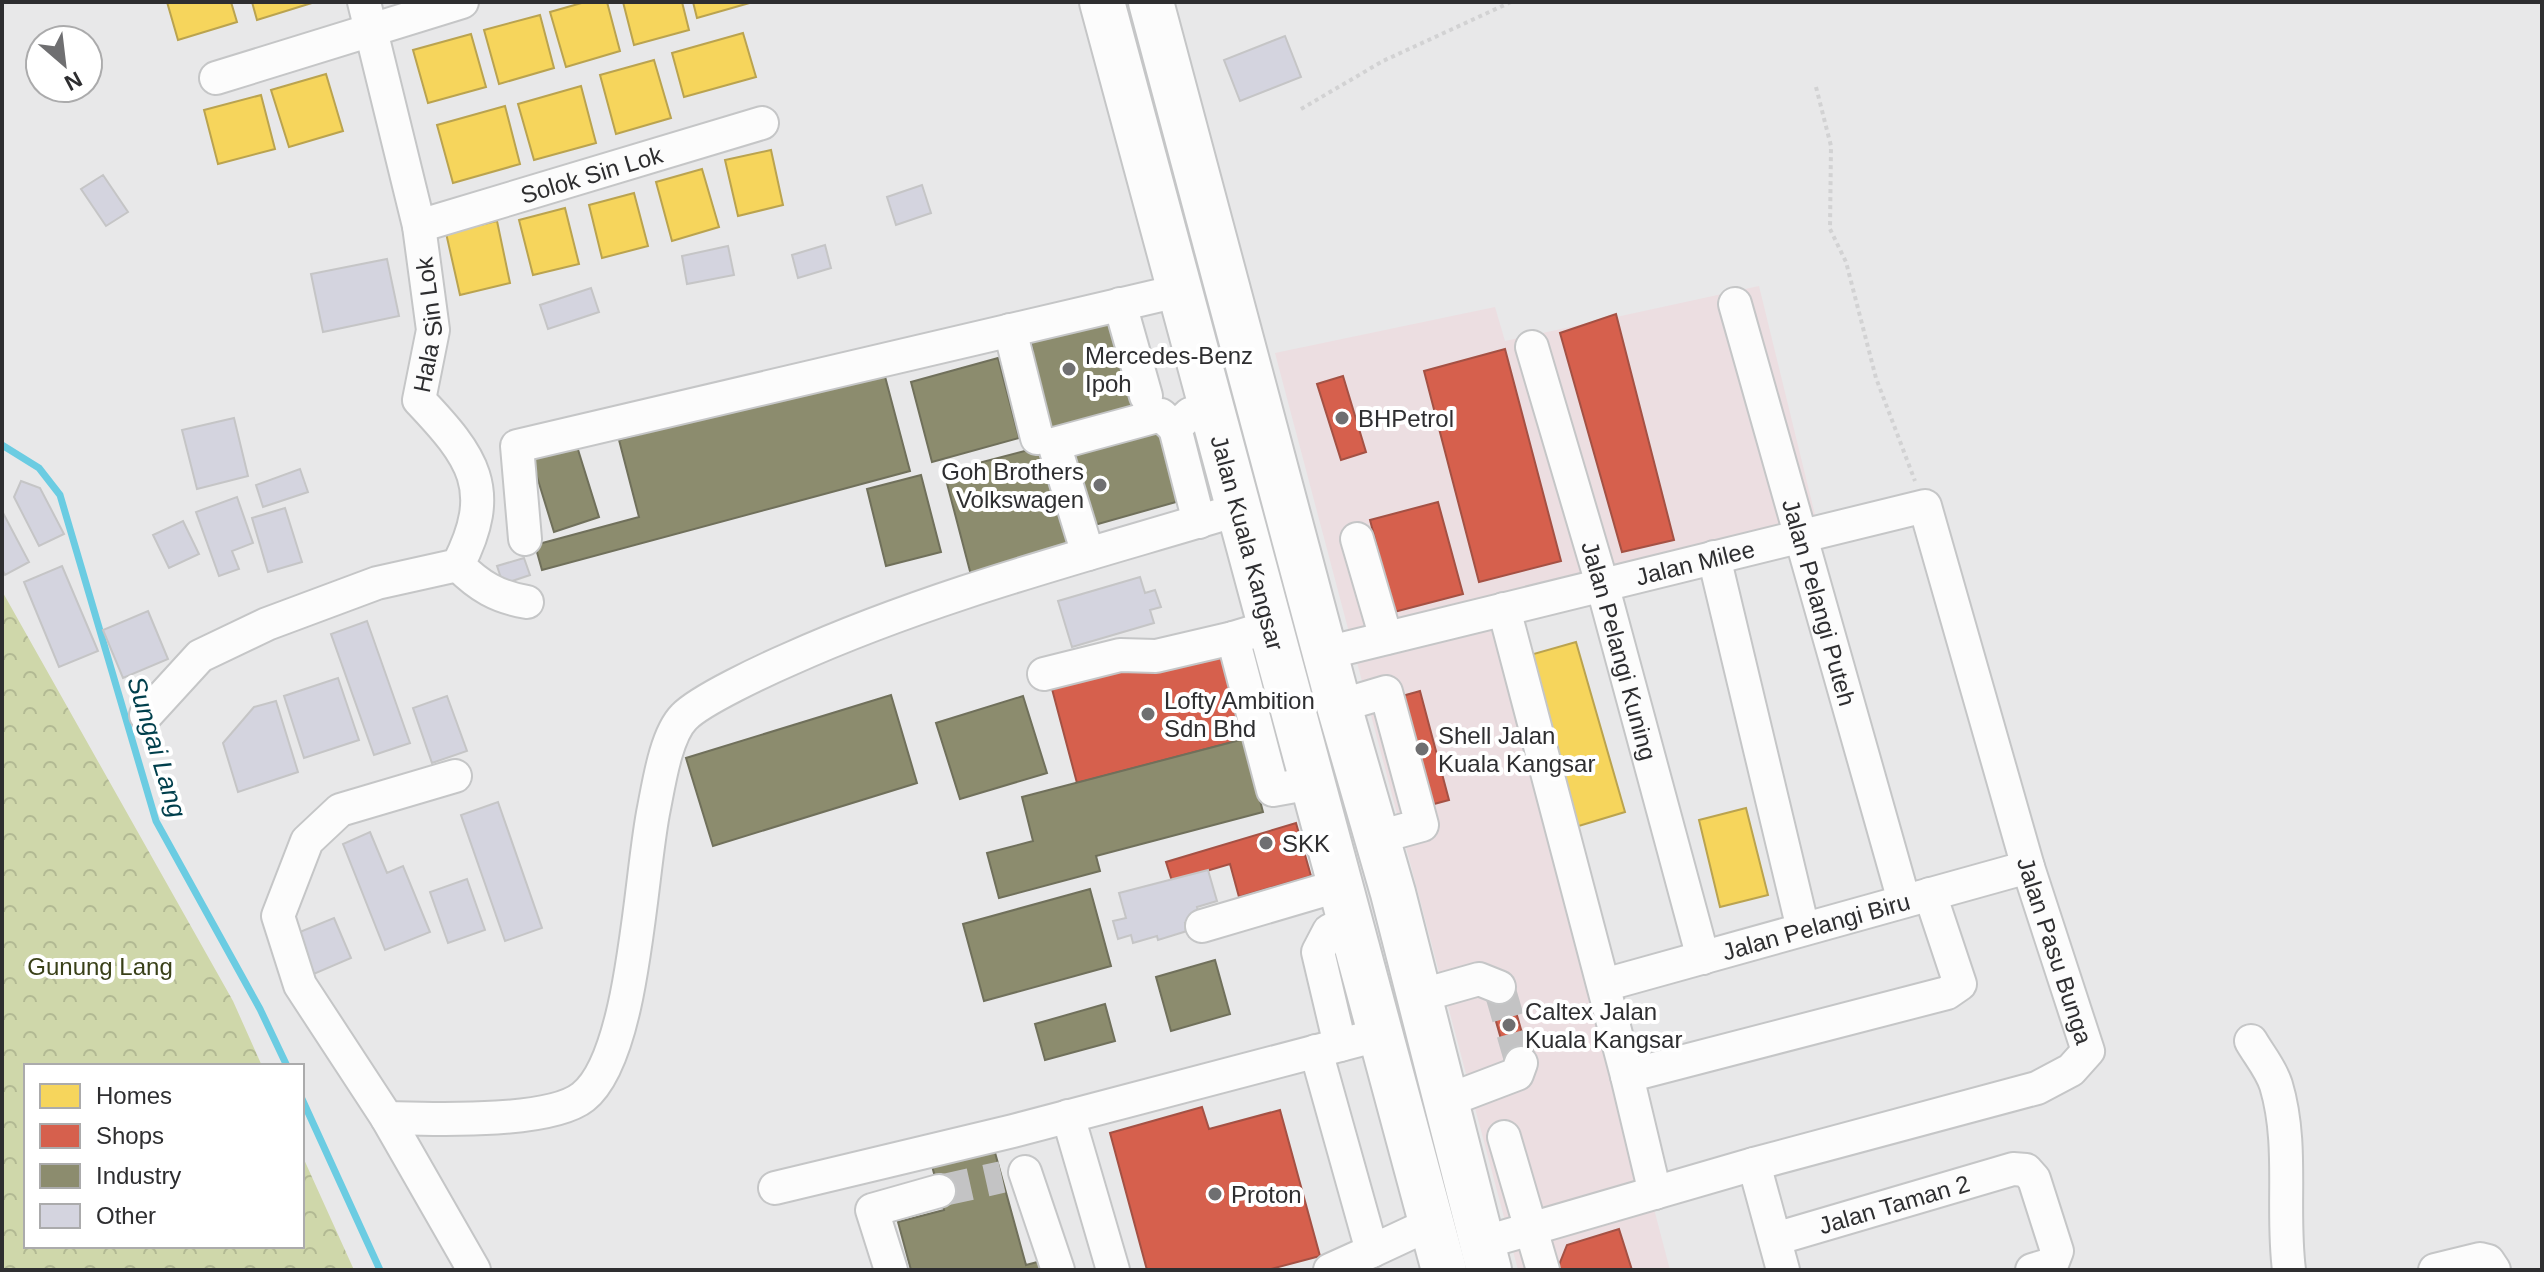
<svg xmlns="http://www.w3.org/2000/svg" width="2544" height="1272" font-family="Helvetica,sans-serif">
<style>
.commercial{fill:#ecdee1}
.forest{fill:url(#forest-crowns)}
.homes{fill:#f6d55c;stroke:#baa34f;stroke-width:2}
.shops{fill:#d6604d;stroke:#a45144;stroke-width:2}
.industry{fill:#8c8c6e;stroke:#70705b;stroke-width:2}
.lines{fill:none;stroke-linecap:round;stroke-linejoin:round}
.stream{stroke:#6bcce2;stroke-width:7}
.building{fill:#d4d4df;stroke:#c5c5c6;stroke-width:2}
.minor-tunnel{stroke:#c3c3c4;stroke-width:32;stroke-dasharray:32 16;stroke-linecap:butt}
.minor-casing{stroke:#c5c6c7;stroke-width:36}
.highway-casing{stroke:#c5c6c7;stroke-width:48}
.path{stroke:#d2d2d3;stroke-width:4;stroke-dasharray:4 4;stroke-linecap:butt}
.minor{stroke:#fcfcfc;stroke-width:32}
.highway{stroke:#fcfcfc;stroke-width:44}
.poi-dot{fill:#6f6f71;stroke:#fff;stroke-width:3}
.labels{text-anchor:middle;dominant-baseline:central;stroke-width:8;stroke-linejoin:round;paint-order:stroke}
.street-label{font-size:24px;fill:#2e2e30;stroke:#fff}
.poi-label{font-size:24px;fill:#2e2e30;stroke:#fff;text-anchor:start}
.park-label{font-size:24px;fill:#394018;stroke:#fff}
.water-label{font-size:26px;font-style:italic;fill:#003f4c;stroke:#fff}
</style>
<defs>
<pattern id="forest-crowns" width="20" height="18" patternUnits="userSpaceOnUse" patternTransform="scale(2)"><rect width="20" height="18" fill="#cfd7aa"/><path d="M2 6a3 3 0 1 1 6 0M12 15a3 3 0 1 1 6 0" fill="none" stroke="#b2b993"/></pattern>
</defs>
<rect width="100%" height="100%" fill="#e8e8e9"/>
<path class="commercial" d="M 1759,286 L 1815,515 L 1494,597 L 1670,1270 L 1518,1270 L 1275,353 L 1495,307 L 1505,341 Z"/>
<path class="forest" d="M 2,591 L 233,1001 L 262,1066 L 26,1066 L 26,1246 L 302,1246 L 302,1155 L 354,1270 L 2,1270 Z"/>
<path class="homes" d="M 167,2 L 231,2 L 237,22 L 178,40 Z
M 252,2 L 315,2 L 257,20 Z
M 585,2 L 607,2 L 620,51 L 566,67 L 550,12 Z
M 623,2 L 682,2 L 689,30 L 634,45 Z
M 693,2 L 753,2 L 697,18 Z
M 540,15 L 554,68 L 499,84 L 484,30 Z
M 743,33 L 756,77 L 684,97 L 672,53 Z
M 471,34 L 486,87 L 428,103 L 413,50 Z
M 654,60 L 671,118 L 616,134 L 600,75 Z
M 326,74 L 343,131 L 289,147 L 271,90 Z
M 581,86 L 596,143 L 534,160 L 518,104 Z
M 261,95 L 275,149 L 218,164 L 204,110 Z
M 505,106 L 520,164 L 453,183 L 437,125 Z
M 771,150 L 783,205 L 738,216 L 725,160 Z
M 702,169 L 719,227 L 672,241 L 656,182 Z
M 634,193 L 648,246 L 602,258 L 589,205 Z
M 565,208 L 579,264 L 533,275 L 519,220 Z
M 497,221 L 510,283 L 460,295 L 446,233 Z
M 1576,642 L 1625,812 L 1572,828 L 1523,657 Z
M 1746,808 L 1768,895 L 1720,907 L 1699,820 Z"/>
<path class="shops" d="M 1616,314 L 1674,540 L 1622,552 L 1560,333 Z
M 1505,349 L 1561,561 L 1479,582 L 1424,371 Z
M 1343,376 L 1366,452 L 1341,460 L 1317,384 Z
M 1438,502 L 1463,594 L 1394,612 L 1370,520 Z
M 1219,645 L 1244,739 L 1077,783 L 1052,689 Z
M 1420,691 L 1449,800 L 1423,807 L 1395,698 Z
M 1296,823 L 1311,876 L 1239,897 L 1230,864 L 1172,881 L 1166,862 Z
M 1508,984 L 1530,1061 L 1509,1067 L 1487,990 Z
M 1202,1107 L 1209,1129 L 1280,1110 L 1320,1256 L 1267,1270 L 1147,1270 L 1110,1133 Z
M 1619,1229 L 1632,1270 L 1557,1270 L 1567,1245 Z"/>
<path class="industry" d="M 1107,307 L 1135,408 L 1042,433 L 1021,354 L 1033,351 L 1028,330 Z
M 998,358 L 1019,438 L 932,462 L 911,382 Z
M 883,369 L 910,471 L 542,570 L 535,545 L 639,517 L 619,440 Z
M 1161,422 L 1183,500 L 1091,526 L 1070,448 Z
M 575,440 L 599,517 L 554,532 L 530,454 Z
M 1044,446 L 1070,549 L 971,575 L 944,472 Z
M 921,475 L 941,552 L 886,566 L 867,489 Z
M 891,695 L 917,783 L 713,846 L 686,758 Z
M 1023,696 L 1047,773 L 960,799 L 936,723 Z
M 1244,739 L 1263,812 L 1096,856 L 1100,871 L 999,898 L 987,853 L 1033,841 L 1022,797 Z
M 1090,889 L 1111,966 L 984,1001 L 963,924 Z
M 1215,960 L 1230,1014 L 1171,1031 L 1156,977 Z
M 1105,1004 L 1115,1041 L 1045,1060 L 1035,1024 Z
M 991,1138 L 1026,1265 L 1045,1260 L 1047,1270 L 911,1270 L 898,1222 L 944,1210 L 929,1155 Z"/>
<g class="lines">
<path class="stream" d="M 2,445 L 39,468 L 60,495 L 156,821 L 260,1009 L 287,1066
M 302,1099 L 380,1270"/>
</g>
<path class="building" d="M 1285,36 L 1301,77 L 1240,101 L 1224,60 Z
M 103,175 L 128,212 L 106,226 L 81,189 Z
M 922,185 L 931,213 L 896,225 L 887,197 Z
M 825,245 L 831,268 L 798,278 L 792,255 Z
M 728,246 L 734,275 L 687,284 L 682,256 Z
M 387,259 L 399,316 L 323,332 L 311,274 Z
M 591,288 L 599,312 L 548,329 L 540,305 Z
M 234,418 L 248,476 L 197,489 L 182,430 Z
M 300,469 L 308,492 L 263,507 L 256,485 Z
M 21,481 L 40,488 L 64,534 L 39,546 L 14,497 Z
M 237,497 L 253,543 L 232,551 L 239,569 L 219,576 L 196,512 Z
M 285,508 L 302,562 L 268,572 L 252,518 Z
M 2,511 L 29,562 L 5,575 L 2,569 Z
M 183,521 L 199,554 L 169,568 L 153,535 Z
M 524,558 L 530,575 L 503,584 L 497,566 Z
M 62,566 L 98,651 L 59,667 L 24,582 Z
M 1140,577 L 1145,593 L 1155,590 L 1161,607 L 1150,610 L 1154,623 L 1072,647 L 1058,601 Z
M 148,611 L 168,659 L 123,678 L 103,630 Z
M 367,621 L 410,743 L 374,755 L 331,634 Z
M 338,678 L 359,740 L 304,758 L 284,696 Z
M 447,696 L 467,751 L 432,763 L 413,708 Z
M 276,701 L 298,772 L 238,792 L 223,743 L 254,707 Z
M 498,802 L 542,928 L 505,941 L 461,815 Z
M 370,832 L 387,873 L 403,866 L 430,932 L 385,950 L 343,844 Z
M 1208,870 L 1217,901 L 1197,907 L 1200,919 L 1185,923 L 1187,931 L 1158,940 L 1157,936 L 1133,943 L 1131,935 L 1118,939 L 1113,921 L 1126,918 L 1119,893 Z
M 467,879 L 485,930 L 448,943 L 430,892 Z
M 334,918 L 351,958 L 302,979 L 285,938 Z"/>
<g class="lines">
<path class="minor-tunnel" d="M 1499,987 L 1521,1063
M 939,1191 L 1002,1177"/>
<defs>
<g id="minor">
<path d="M 216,78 L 462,2"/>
<path id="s1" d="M 419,226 L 762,123"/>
<path d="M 1120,304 L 1146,396"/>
<path id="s2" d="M 1735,304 L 1904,901"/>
<path d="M 1010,330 L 1037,438"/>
<path id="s3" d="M 1532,347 L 1602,584 L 1703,958"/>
<path d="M 1190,414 L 1175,428 L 1199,522"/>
<path d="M 525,539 L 517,446 L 1178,291"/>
<path d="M 1357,539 L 1386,638"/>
<path d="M 1088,554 L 1054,444 L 1161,415 L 1175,428"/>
<path d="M 1714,557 L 1803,929"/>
<path d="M 458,565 C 479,586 497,597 527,602"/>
<path d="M 1504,609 L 1627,1076 L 1947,993 L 1960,984 L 1930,894"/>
<path d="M 1269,627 L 1233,638 L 1273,790 L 1312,783"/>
<path id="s4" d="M 1326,653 L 1925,506 L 2028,867 L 2088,1051 L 2071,1070 L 2037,1088 L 1754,1164 L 1482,1243"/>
<path d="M 1044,674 L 1120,655 L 1156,656 L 1233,638"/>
<path d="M 1339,706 L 1386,692 L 1422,825 L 1375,838"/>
<path id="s5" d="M 146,715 L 200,656 L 267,624 L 377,583 L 458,565 C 497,489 473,457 419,400 L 433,330 L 419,226 L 364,2"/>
<path d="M 455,776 L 340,810 L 307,841 L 278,916 L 300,985 L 387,1118 L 474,1270"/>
<path d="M 1202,926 L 1341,885"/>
<path id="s6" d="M 1604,985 L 2028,867"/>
<path d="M 1419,996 L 1479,979 L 1499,987"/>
<path d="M 2251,1041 C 2259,1055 2271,1069 2276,1085 C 2294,1145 2281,1208 2289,1270"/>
<path d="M 1340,1045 L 1318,952 L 1329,931 L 1350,920"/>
<path d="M 1316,1051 L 1372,1251 L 1432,1223"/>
<path d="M 1627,1076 L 1655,1193"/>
<path d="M 1446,1101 L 1517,1074 L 1521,1063"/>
<path d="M 1068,1116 L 1113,1270"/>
<path d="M 387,1118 C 431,1119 549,1124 583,1097 C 635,1056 640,874 654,808 C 659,783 666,735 684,717 C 700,700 767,669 790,659 C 935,594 1085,556 1237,510"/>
<path d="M 1504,1137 L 1543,1270"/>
<path d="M 1754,1164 L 1783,1270"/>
<path d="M 1025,1172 L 1058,1270"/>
<path d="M 775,1188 L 1013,1131 L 1382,1034"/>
<path id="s7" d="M 1775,1239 L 2013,1169 L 2026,1170 L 2034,1179 L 2057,1251 L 2052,1264 L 2032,1270"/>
<path d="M 891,1270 L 872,1210 L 939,1191"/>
<path d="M 1330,1270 L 1372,1251"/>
<path d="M 2435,1270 L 2480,1259 L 2488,1261 L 2494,1270"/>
</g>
<g id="highway">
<path id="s8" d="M 1102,2 L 1444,1270"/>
<path d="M 1151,2 L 1339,706 L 1393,893 L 1489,1270"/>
</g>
</defs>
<use href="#minor" class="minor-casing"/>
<use href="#highway" class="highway-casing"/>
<path class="path" d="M 1816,87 L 1831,146 L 1830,229 L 1846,262 L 1876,378 L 1915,481
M 1301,109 L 1383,61 L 1511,2"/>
<use href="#minor" class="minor"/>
<use href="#highway" class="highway"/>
</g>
<g class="poi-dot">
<circle cx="1069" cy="369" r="8"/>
<circle cx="1342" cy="418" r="8"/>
<circle cx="1100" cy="485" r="8"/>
<circle cx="1148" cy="714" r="8"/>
<circle cx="1422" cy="749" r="8"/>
<circle cx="1266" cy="843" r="8"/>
<circle cx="1509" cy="1025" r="8"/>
<circle cx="1215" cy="1194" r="8"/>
</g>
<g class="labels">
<g class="street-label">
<text stroke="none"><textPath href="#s1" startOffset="180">Solok Sin Lok</textPath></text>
<text stroke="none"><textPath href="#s5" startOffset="618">Hala Sin Lok</textPath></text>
<text stroke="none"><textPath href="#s8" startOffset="560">Jalan Kuala Kangsar</textPath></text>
<text stroke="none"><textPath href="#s4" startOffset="380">Jalan Milee</textPath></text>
<text stroke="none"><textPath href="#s2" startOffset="310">Jalan Pelangi Puteh</textPath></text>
<text stroke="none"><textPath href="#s3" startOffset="316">Jalan Pelangi Kuning</textPath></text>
<text stroke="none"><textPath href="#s6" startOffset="220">Jalan Pelangi Biru</textPath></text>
<text stroke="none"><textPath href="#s4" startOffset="1080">Jalan Pasu Bunga</textPath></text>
<text stroke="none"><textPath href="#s7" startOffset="124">Jalan Taman 2</textPath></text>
</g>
<g class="poi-label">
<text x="1085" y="355">Mercedes-Benz<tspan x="1085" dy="28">Ipoh</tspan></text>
<text x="1358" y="418">BHPetrol</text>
<text x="1084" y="471" text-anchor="end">Goh Brothers<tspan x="1084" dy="28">Volkswagen</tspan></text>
<text x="1164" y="700">Lofty Ambition<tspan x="1164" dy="28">Sdn Bhd</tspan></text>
<text x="1438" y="735">Shell Jalan<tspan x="1438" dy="28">Kuala Kangsar</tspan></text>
<text x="1282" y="843">SKK</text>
<text x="1525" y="1011">Caltex Jalan<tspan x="1525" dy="28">Kuala Kangsar</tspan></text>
<text x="1231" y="1194">Proton</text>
</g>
<g class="park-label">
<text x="100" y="966">Gunung Lang</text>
</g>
<g class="water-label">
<text transform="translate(157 747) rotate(73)">Sungai Lang</text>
</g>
</g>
<rect width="2544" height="1272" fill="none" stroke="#2e2e30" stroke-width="8"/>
<rect x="24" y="1064" width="280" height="184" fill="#ffffff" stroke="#ababac" stroke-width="2"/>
<rect x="40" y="1084" width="40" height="24" fill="#f6d55c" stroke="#ababac" stroke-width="2"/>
<text x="96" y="1104" font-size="24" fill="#2e2e30">Homes</text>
<rect x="40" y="1124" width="40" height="24" fill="#d6604d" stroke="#ababac" stroke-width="2"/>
<text x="96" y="1144" font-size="24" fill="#2e2e30">Shops</text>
<rect x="40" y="1164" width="40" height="24" fill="#8c8c6e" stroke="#ababac" stroke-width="2"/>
<text x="96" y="1184" font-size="24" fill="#2e2e30">Industry</text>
<rect x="40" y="1204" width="40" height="24" fill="#d4d4df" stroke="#ababac" stroke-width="2"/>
<text x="96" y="1224" font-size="24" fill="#2e2e30">Other</text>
<g transform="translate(64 64) rotate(152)"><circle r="38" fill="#ffffff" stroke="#ababac" stroke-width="2"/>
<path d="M0-6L14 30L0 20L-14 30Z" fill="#6f6f71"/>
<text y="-12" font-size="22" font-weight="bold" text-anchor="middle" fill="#2e2e30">N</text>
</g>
</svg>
